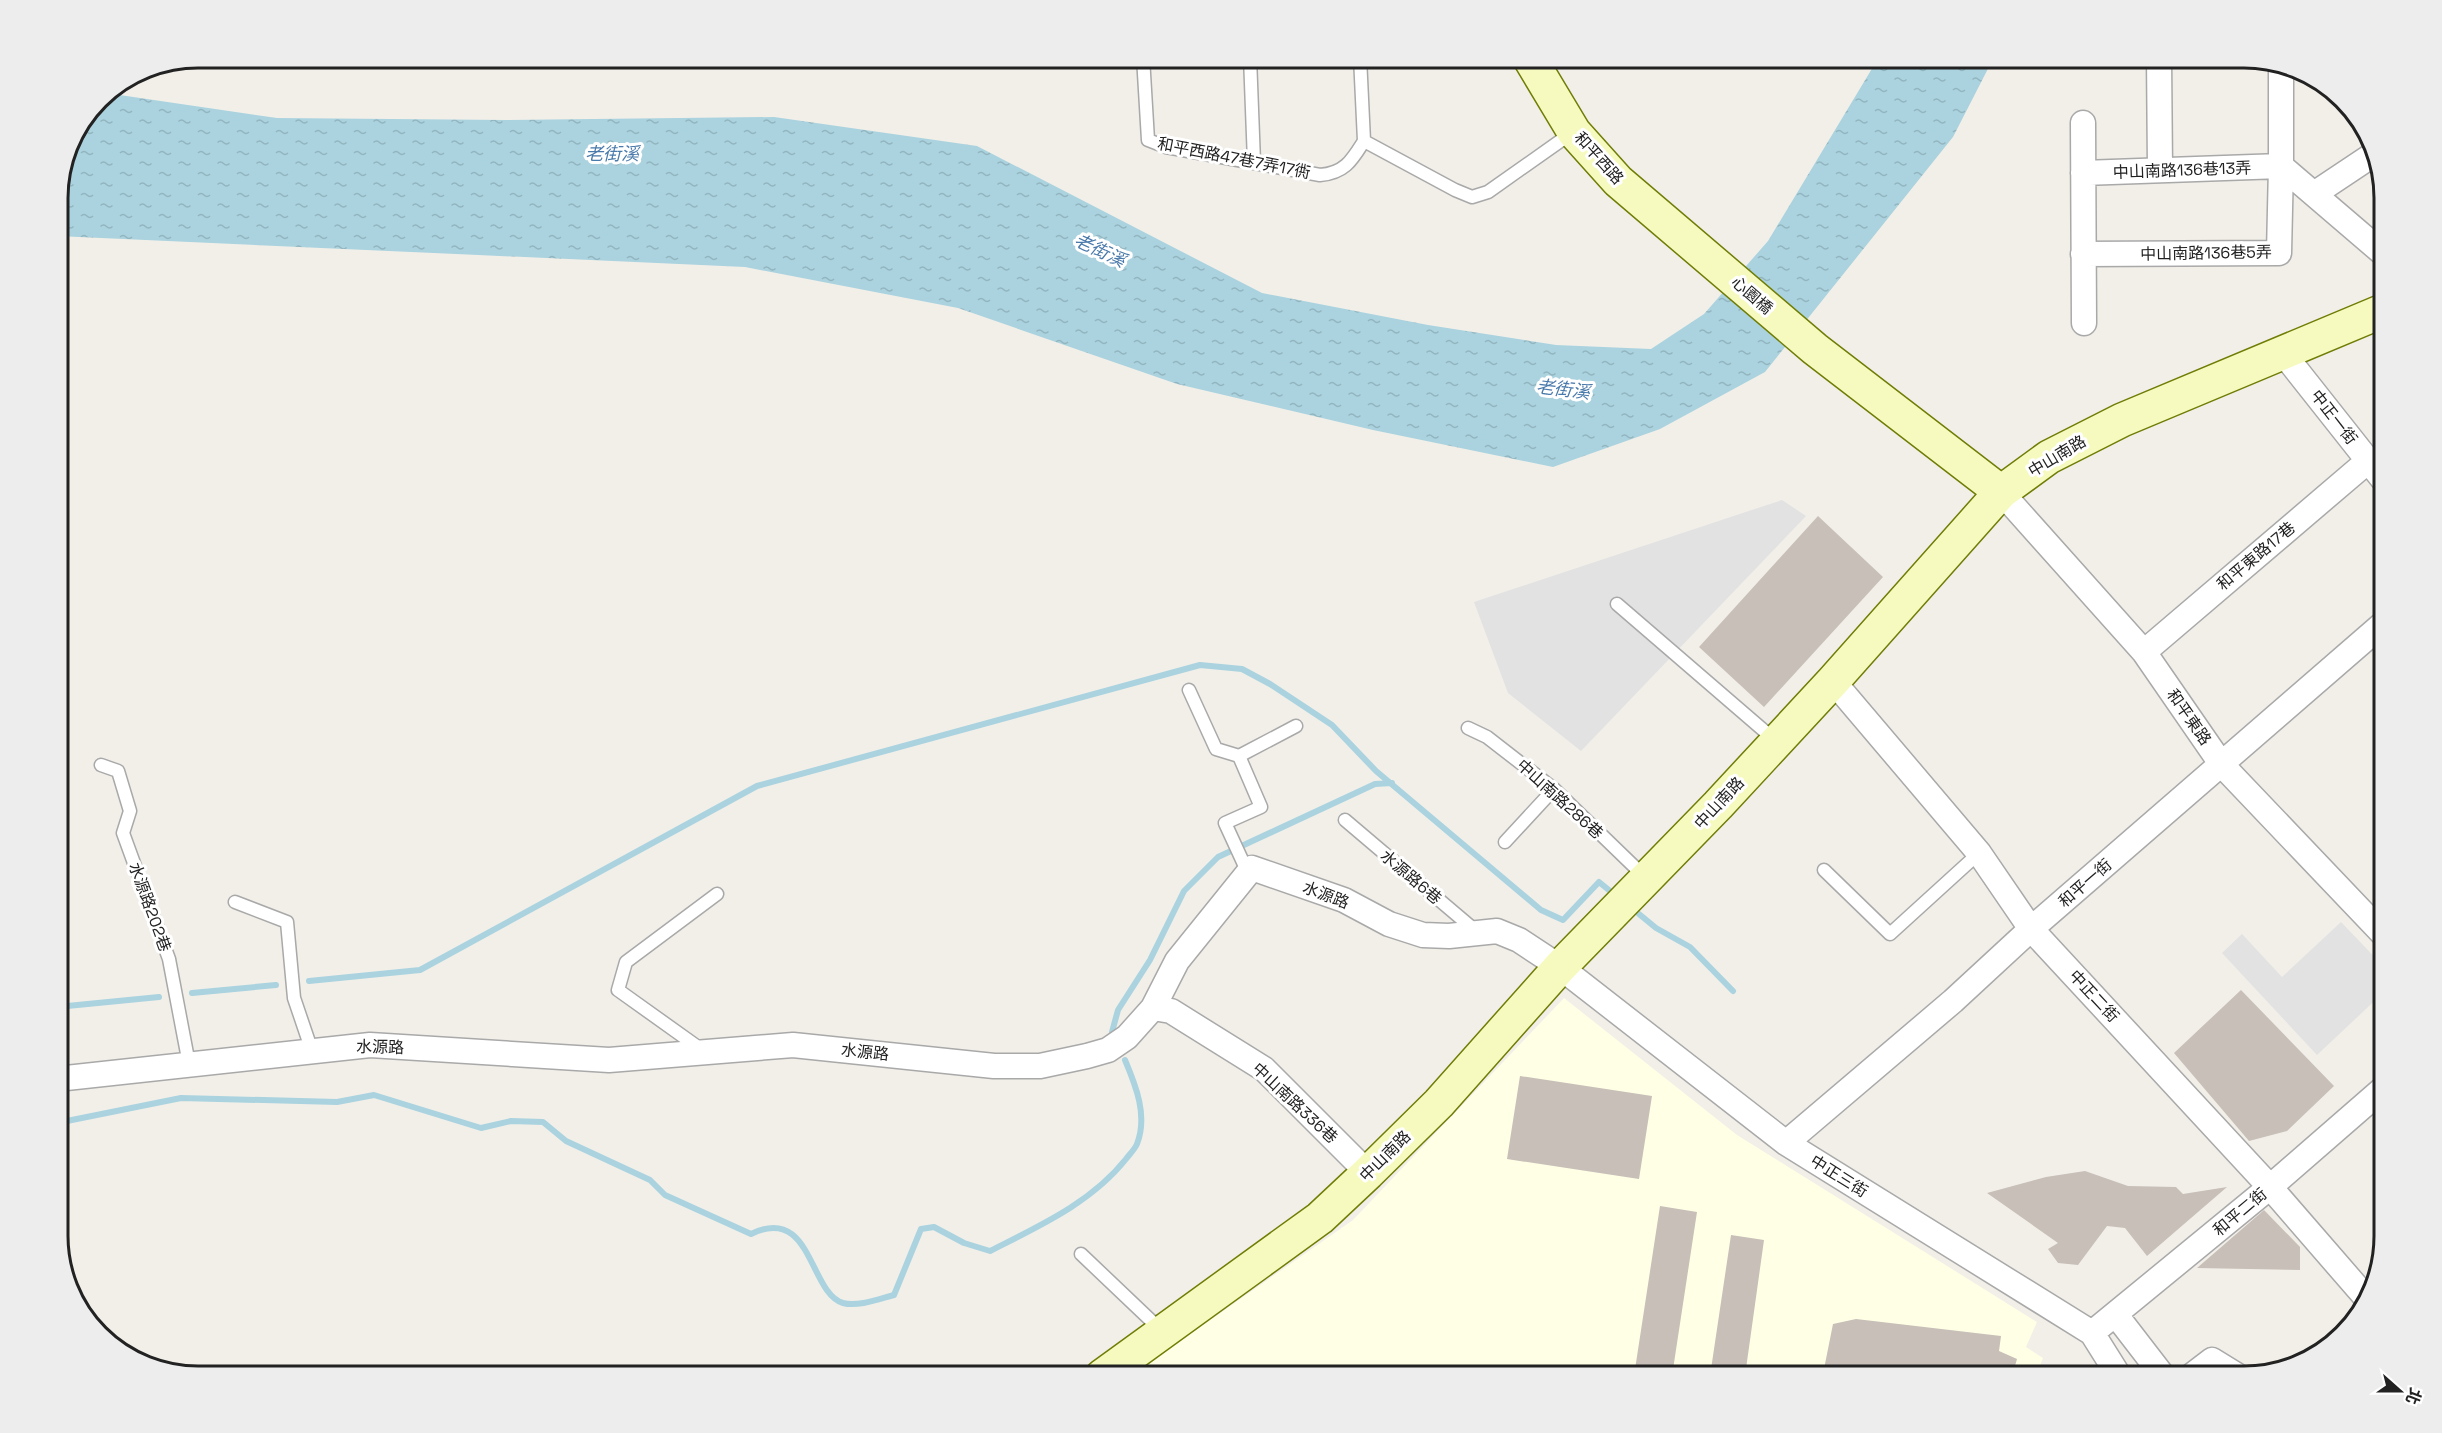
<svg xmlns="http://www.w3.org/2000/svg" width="2442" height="1433" font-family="'Space Grotesk','Noto Sans TC',sans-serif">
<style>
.education{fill:#ffffe5}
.parking{fill:#e2e2e2}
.water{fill:url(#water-ripples)}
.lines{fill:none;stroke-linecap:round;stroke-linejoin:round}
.stream{stroke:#aad3df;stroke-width:6}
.building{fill:#c7bfb8}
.lane-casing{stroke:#a9a9a9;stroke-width:15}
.street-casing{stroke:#a9a9a9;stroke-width:27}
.secondary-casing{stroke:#707d05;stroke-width:36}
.lane{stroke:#fff;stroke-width:12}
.street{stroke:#fff;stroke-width:24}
.secondary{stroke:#f7fabf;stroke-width:33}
.labels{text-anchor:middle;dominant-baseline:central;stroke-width:6;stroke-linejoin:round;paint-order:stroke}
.street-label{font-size:16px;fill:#222;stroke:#fff}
.water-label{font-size:18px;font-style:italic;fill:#4a7aab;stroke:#fff}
.rim{fill:none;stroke:#222;stroke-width:3}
</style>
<defs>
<pattern id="water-ripples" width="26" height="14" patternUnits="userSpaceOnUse" patternTransform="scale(1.5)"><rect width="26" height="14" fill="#aad3df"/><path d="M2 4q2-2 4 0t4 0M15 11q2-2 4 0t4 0" fill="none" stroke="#92b5bf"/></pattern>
</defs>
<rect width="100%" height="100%" fill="#f2efe9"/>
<path class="education" d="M 1564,998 L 1737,1135 L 2037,1322 L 2026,1347 L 2043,1358 L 2036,1376 L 1130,1376 L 1353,1220 Z"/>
<path class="parking" d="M 1782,500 L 1806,516 L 1581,751 L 1508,693 L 1474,602 Z
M 2341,922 L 2385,968 L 2385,991 L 2317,1055 L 2222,953 L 2242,934 L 2282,977 Z"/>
<path class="water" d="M 1879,57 L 1994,57 L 1953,137 L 1765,372 L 1660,429 L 1553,467 L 1373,430 L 1177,384 L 958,308 L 745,267 L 57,236 C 57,221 56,205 57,190 C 60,157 79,111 106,93 L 277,118 L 506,120 L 774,117 L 977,146 L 1262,293 L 1428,325 L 1556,345 L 1651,349 L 1704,314 L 1768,241 Z"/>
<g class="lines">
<path class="stream" d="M 1639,914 L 1656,928 L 1690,947 L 1733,991
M 309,981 L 420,970 L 757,786 L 1200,665 L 1242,669 L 1270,684 L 1332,725 L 1376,771 L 1541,910 L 1563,920 L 1599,882 L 1610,891
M 192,993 L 276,985
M 57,1007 L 159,997
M 1112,1032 L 1118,1010 L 1150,960 L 1184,891 L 1218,857 L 1375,784 L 1392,783
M 57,1123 L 181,1098 L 337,1102 L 374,1095 L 481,1128 L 511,1121 L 543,1122 L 566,1141 L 650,1180 L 665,1195 L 751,1234 C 812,1204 809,1293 843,1303 C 858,1307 879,1299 894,1295 L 921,1229 L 934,1227 L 964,1243 L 990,1251 C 1039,1226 1091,1203 1126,1159 C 1129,1155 1135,1149 1137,1144 C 1148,1116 1136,1086 1125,1060"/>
</g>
<path class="building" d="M 1818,516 L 1883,577 L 1764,707 L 1699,647 Z
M 2241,990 L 2334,1086 L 2287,1131 L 2249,1141 L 2174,1053 Z
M 1520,1076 L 1652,1096 L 1639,1179 L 1507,1159 Z
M 2085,1171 L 2128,1186 L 2176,1187 L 2183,1194 L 2227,1187 L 2147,1256 L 2125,1228 L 2107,1226 L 2078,1265 L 2058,1263 L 2048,1249 L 2058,1243 L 1987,1193 L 2046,1177 Z
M 1660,1206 L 1697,1212 L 1672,1376 L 1634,1376 Z
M 2264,1210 L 2300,1247 L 2300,1270 L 2197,1268 Z
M 1731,1235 L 1764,1240 L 1745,1376 L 1710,1376 Z
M 1856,1319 L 2001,1336 L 1999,1351 L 2017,1359 L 2012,1376 L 1922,1376 L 1860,1365 L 1858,1376 L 1823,1374 L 1833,1324 Z"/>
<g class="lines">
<defs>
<path id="lane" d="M 1143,57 L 1148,140 L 1166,147 L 1320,175 C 1345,173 1352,160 1364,141
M 1250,57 L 1254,162
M 1360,57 L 1364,141
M 1364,141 L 1455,190 L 1472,197 L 1488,192 L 1573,132
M 1617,604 L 1776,741
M 1189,690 L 1216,749 L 1239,756 L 1261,807 L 1225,823 L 1248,873
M 1468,728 L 1487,737 L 1554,789 L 1645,877
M 1239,756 L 1296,726
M 101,765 L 118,771 L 130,811 L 123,833 L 169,959 L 189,1064
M 1345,820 L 1477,932
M 1505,842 L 1554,789
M 1824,870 L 1890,934 L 1979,853
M 235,902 L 287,922 L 294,998 L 312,1051
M 702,1050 L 618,990 L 626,962 L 717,894
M 1081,1254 L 1163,1332"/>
<path id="street" d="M 2159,57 L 2160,170
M 2281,67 L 2281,166 L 2385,255
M 2083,123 L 2084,323
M 2083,173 L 2281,166 L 2279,253 L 2083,254
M 2314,194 L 2374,154
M 2283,353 L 2385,482
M 2001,492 L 2144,652 L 2222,765 L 2385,936
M 2144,652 L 2368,461
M 1833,681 L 1979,853 L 2031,929 L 2270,1187 L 2368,1300
M 1153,1008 L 1171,1011 L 1264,1069 L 1368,1173
M 57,1079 L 370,1045 L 609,1060 L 793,1045 L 994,1066 L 1040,1066 L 1087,1056 L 1108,1050 L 1127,1037 L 1153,1008 L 1177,961 L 1252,868 L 1344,900 L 1389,924 L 1423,935 L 1449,936 L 1497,931 L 1519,940 L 1560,967 L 1786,1143 L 2092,1333 L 2119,1376
M 1786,1143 L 1953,1001 L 2031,929 L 2385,622
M 2116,1315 L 2163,1376
M 2092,1333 L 2270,1187 L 2385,1087
M 2191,1376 L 2212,1360 L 2238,1376"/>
<path id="secondary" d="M 1529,57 L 1574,132 L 1618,181 L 1815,349 L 2001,492
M 1102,1376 L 1320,1218 L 1368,1173 L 1439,1103 L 1560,967 L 1718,805 L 1833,681 L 2001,492 L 2049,457 L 2122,420 L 2385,310"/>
</defs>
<use href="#lane" class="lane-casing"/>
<use href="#street" class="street-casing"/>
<use href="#secondary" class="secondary-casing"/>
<use href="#lane" class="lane"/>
<use href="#street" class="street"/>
<use href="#secondary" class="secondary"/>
</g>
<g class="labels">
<g class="street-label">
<text transform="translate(1234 158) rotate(11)">和平西路47巷7弄17衖</text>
<text transform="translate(1599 158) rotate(48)">和平西路</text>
<text transform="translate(2182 170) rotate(-2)">中山南路136巷13弄</text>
<text transform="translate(2206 253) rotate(-1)">中山南路136巷5弄</text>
<text transform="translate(1752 295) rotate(41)">心園橋</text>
<text transform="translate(2334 417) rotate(52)">中正一街</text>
<text transform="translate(2057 456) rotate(-31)">中山南路</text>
<text transform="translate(2256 556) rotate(-40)">和平東路17巷</text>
<text transform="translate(2189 717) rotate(55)">和平東路</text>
<text transform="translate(1560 799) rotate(42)">中山南路286巷</text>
<text transform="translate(1719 803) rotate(-47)">中山南路</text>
<text transform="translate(1411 877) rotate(40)">水源路6巷</text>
<text transform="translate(2085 883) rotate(-41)">和平一街</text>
<text transform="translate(1326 895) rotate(21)">水源路</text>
<text transform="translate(150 907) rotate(70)">水源路202巷</text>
<text transform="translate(2094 996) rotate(47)">中正二街</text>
<text transform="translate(380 1047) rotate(1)">水源路</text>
<text transform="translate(865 1052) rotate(6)">水源路</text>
<text transform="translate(1295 1103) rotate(43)">中山南路336巷</text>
<text transform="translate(1385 1156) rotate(-45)">中山南路</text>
<text transform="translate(1839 1176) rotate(32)">中正三街</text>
<text transform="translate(2240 1212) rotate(-40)">和平二街</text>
</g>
<g class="water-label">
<text x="612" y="153">老街溪</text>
<text transform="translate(1100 250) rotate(25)">老街溪</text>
<text transform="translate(1563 389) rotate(7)">老街溪</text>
</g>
</g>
<path d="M0 0H2442V1433H0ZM198 68H2244A130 130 0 0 1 2374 198V1236A130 130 0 0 1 2244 1366H198A130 130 0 0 1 68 1236V198A130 130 0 0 1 198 68Z" fill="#ededed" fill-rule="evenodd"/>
<path class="rim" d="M198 68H2244A130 130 0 0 1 2374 198V1236A130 130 0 0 1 2244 1366H198A130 130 0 0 1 68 1236V198A130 130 0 0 1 198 68Z"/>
<g transform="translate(2400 1391) rotate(111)" stroke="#ffffff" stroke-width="4.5" paint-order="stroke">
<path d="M0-4.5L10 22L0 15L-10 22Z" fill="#222222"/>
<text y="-9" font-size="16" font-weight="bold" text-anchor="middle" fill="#222222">北</text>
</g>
</svg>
